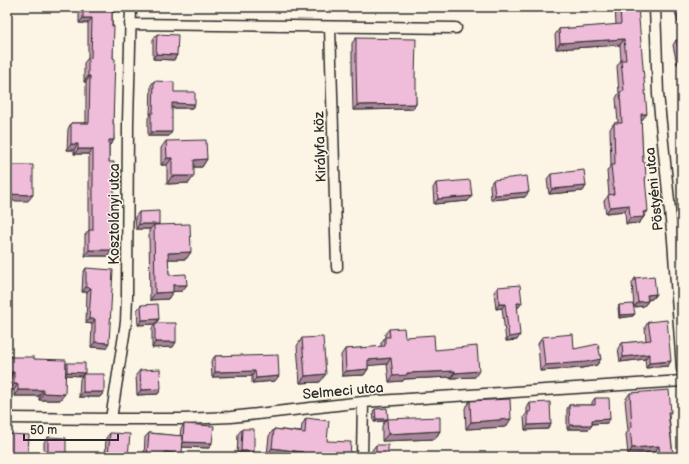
<svg xmlns="http://www.w3.org/2000/svg" width="689" height="464" font-family="'Balsamiq Sans',sans-serif">
<style>
.lines{fill:none;stroke-linecap:round;stroke-linejoin:round}
.street-casing{stroke:#2b2b2b;stroke-width:13}
.street{stroke:#fcf5e5;stroke-width:10}
.wall{fill:#cea2bb;stroke:#2b2b2b}
.shaded-wall{fill:#a78498;stroke:#2b2b2b}
.building{fill:#efbcd9;stroke:#2b2b2b}
.labels{text-anchor:middle;dominant-baseline:central;stroke-width:3;stroke-linejoin:round;paint-order:stroke}
.street-label{font-size:14px;fill:#2b2b2b;stroke:#fcf5e5}
</style>
<rect width="100%" height="100%" fill="#fcf5e5"/>
<filter id="ink" filterUnits="userSpaceOnUse"><feTurbulence type="fractalNoise" baseFrequency=".025" numOctaves="2"/><feDisplacementMap in="SourceGraphic" scale="8" xChannelSelector="R" yChannelSelector="G"/><feConvolveMatrix kernelMatrix="1 2 1 2 8 2 1 2 1" color-interpolation-filters="sRGB"/></filter>
<g filter="url(#ink)">
<g class="lines">
<defs>
<path id="street" d="M 655,7 L 658,94 L 673,240 L 682,369
M 130,24 L 456,28
M 330,27 L 337,267
M 7,418 L 111,419 L 183,419 L 231,417 L 363,402 L 682,381
M 111,419 L 126,322 L 127,296 L 128,122 L 131,7
M 362,457 L 363,402"/>
</defs>
<use href="#street" class="street-casing"/>
<use href="#street" class="street"/>
</g>
<path class="wall" d="M 79,7 L 117,7 L 114,12 L 112,12 L 113,58 L 113,124 L 114,140 L 110,145 L 109,145 L 109,162 L 114,212 L 113,214 L 108,256 L 85,256 L 85,235 L 89,230 L 89,154 L 74,154 L 74,150 L 67,150 L 68,129 L 71,123 L 86,123 L 86,82 L 84,82 L 84,63 L 88,58 L 88,23 L 79,23 Z
M 615,7 L 638,7 L 642,120 L 641,120 L 643,162 L 645,180 L 644,217 L 639,223 L 626,224 L 625,211 L 606,213 L 604,201 L 609,195 L 607,171 L 611,165 L 610,129 L 614,123 L 618,123 L 616,98 L 619,93 L 617,66 L 621,60 L 620,45 L 556,49 L 555,35 L 559,29 L 616,25 Z
M 674,7 L 682,7 L 682,22 L 678,23 Z
M 157,34 L 177,55 L 174,60 L 153,59 L 153,39 Z
M 356,38 L 415,78 L 416,104 L 413,109 L 353,110 L 352,69 L 352,43 Z
M 682,39 L 682,63 L 677,64 L 673,45 L 676,40 Z
M 154,81 L 195,104 L 192,108 L 172,108 L 169,136 L 148,136 L 148,118 L 150,115 L 151,85 Z
M 166,141 L 207,159 L 202,167 L 194,167 L 189,183 L 167,184 L 167,165 L 161,165 L 161,148 Z
M 551,174 L 586,186 L 583,191 L 549,194 L 547,179 Z
M 493,180 L 525,197 L 491,200 L 490,185 Z
M 436,183 L 468,201 L 434,204 L 433,188 Z
M 139,212 L 159,224 L 159,225 L 191,252 L 186,259 L 168,259 L 169,275 L 182,291 L 173,291 L 168,299 L 150,300 L 149,231 L 150,229 L 136,229 L 135,217 Z
M 86,268 L 106,348 L 91,347 L 92,324 L 86,323 L 87,292 L 82,292 L 83,273 Z
M 635,278 L 656,294 L 652,299 L 648,300 L 648,301 L 644,306 L 634,307 L 632,283 Z
M 498,287 L 519,307 L 517,307 L 517,340 L 506,341 L 502,308 L 496,309 L 494,292 Z
M 141,305 L 159,319 L 156,323 L 176,342 L 173,347 L 152,348 L 152,328 L 155,324 L 138,325 L 137,310 Z
M 619,305 L 633,316 L 619,318 L 618,308 Z
M 648,322 L 668,366 L 646,368 L 645,359 L 620,362 L 618,348 L 622,343 L 646,341 L 645,327 Z
M 389,329 L 405,337 L 435,350 L 475,377 L 451,378 L 451,377 L 404,379 L 403,381 L 389,382 L 387,364 L 368,365 L 368,369 L 364,375 L 342,376 L 341,355 L 345,349 L 381,347 L 381,343 L 385,337 L 385,334 Z
M 542,337 L 574,349 L 597,365 L 582,368 L 540,371 L 538,344 Z
M 302,338 L 320,382 L 300,383 L 297,346 Z
M 215,356 L 243,356 L 275,381 L 252,383 L 252,376 L 212,377 L 211,361 Z
M 8,357 L 34,359 L 65,365 L 67,363 L 85,374 L 104,392 L 100,397 L 79,397 L 80,379 L 82,376 L 65,375 L 60,400 L 39,400 L 39,396 L 14,396 L 14,390 L 10,390 L 10,378 L 7,378 L 7,358 Z
M 140,370 L 161,389 L 158,394 L 137,395 L 136,375 Z
M 630,393 L 671,412 L 669,415 L 673,456 L 681,457 L 655,457 L 655,452 L 628,455 L 626,434 L 628,431 L 625,400 Z
M 595,398 L 610,419 L 607,423 L 592,424 L 592,425 L 589,429 L 567,429 L 567,409 L 569,405 L 592,405 L 592,402 Z
M 470,401 L 506,427 L 466,429 L 465,408 Z
M 530,403 L 548,429 L 525,430 L 524,417 L 527,413 L 527,408 Z
M 375,409 L 388,419 L 440,431 L 435,439 L 382,441 L 382,426 L 385,421 L 374,422 L 373,411 Z
M 306,418 L 327,441 L 350,457 L 284,457 L 267,455 L 269,436 L 274,429 L 301,432 L 302,425 Z
M 184,424 L 212,443 L 209,448 L 182,447 L 179,457 L 144,457 L 145,437 L 149,433 L 180,436 L 181,429 Z
M 242,429 L 254,451 L 250,456 L 237,456 L 238,434 Z
M 110,433 L 128,457 L 105,457 L 106,438 Z
M 48,437 L 66,456 L 65,457 L 44,457 L 44,442 Z
M 376,445 L 388,457 L 373,457 L 372,450 Z"/>
<path class="shaded-wall" d="M 112,7 L 117,7 L 114,12 L 109,12 Z
M 83,18 L 92,18 L 88,23 L 79,23 Z
M 682,18 L 682,22 L 678,23 Z
M 624,39 L 620,45 L 556,49 L 560,43 Z
M 156,54 L 177,55 L 174,60 L 153,59 Z
M 682,58 L 682,63 L 677,64 L 681,59 Z
M 88,76 L 90,76 L 86,82 L 84,82 Z
M 172,103 L 195,104 L 192,108 L 169,108 Z
M 416,104 L 413,109 L 353,110 L 357,105 Z
M 641,114 L 647,114 L 642,120 L 637,120 Z
M 151,132 L 172,132 L 169,136 L 148,136 Z
M 109,140 L 114,140 L 110,145 L 105,145 Z
M 71,144 L 78,144 L 74,150 L 67,150 Z
M 78,149 L 93,149 L 89,154 L 74,154 Z
M 167,158 L 172,158 L 167,165 L 161,165 Z
M 207,159 L 202,167 L 189,167 L 194,160 Z
M 172,176 L 194,176 L 189,183 L 167,184 Z
M 586,186 L 583,191 L 549,194 L 552,189 Z
M 529,192 L 525,197 L 491,200 L 495,195 Z
M 7,194 L 33,195 L 28,201 L 7,201 Z
M 472,196 L 468,201 L 434,204 L 438,199 Z
M 629,205 L 625,211 L 606,213 L 610,207 Z
M 648,211 L 639,223 L 626,224 L 630,218 L 643,212 Z
M 139,224 L 159,224 L 156,229 L 154,225 L 150,229 L 136,229 Z
M 89,250 L 112,250 L 108,256 L 85,256 Z
M 191,252 L 186,259 L 163,259 L 168,253 Z
M 173,285 L 187,285 L 182,291 L 168,292 Z
M 86,287 L 91,288 L 87,292 L 82,292 Z
M 173,292 L 168,299 L 150,300 L 155,293 Z
M 656,294 L 652,299 L 644,300 L 647,295 Z
M 648,301 L 644,306 L 634,307 L 638,302 Z
M 517,303 L 522,303 L 519,307 L 514,308 Z
M 499,304 L 505,304 L 502,308 L 496,309 Z
M 635,314 L 633,316 L 619,318 L 620,315 Z
M 89,319 L 95,319 L 92,324 L 86,323 Z
M 159,319 L 155,324 L 138,325 L 142,320 Z
M 520,335 L 517,340 L 506,341 L 509,337 Z
M 95,342 L 109,343 L 106,348 L 91,347 Z
M 155,342 L 176,342 L 173,347 L 152,348 Z
M 649,354 L 645,359 L 620,362 L 623,357 Z
M 391,358 L 387,364 L 364,366 L 368,360 Z
M 601,359 L 597,365 L 582,368 L 540,371 L 545,365 Z
M 671,361 L 668,366 L 646,368 L 649,363 Z
M 368,369 L 364,375 L 342,376 L 346,371 Z
M 255,371 L 252,376 L 212,377 L 215,372 Z
M 455,371 L 451,377 L 404,379 L 403,381 L 389,382 L 393,376 L 407,373 Z
M 479,371 L 475,377 L 451,378 L 455,373 Z
M 8,372 L 14,372 L 10,378 L 7,378 L 7,373 Z
M 67,372 L 85,373 L 83,374 L 82,376 L 65,375 Z
M 326,374 L 320,382 L 300,383 L 305,376 Z
M 279,376 L 275,381 L 252,383 L 256,378 Z
M 14,384 L 18,384 L 14,390 L 10,390 Z
M 161,389 L 158,394 L 137,395 L 141,390 Z
M 18,390 L 43,390 L 39,396 L 14,396 Z
M 83,392 L 104,392 L 100,397 L 79,397 Z
M 43,393 L 65,394 L 60,400 L 39,400 Z
M 376,419 L 388,419 L 385,421 L 374,422 Z
M 511,419 L 506,427 L 466,429 L 471,422 Z
M 610,419 L 607,423 L 589,424 L 592,420 Z
M 551,424 L 548,429 L 525,430 L 528,425 Z
M 570,425 L 592,425 L 589,429 L 567,429 Z
M 440,431 L 435,439 L 382,441 L 388,434 Z
M 183,442 L 212,443 L 209,448 L 180,447 Z
M 659,446 L 655,452 L 628,455 L 632,448 Z
M 272,448 L 303,452 L 299,457 L 284,457 L 267,455 Z
M 241,451 L 254,451 L 250,456 L 237,456 Z
M 165,452 L 182,454 L 179,457 L 145,457 L 147,455 Z
M 7,453 L 28,453 L 25,457 L 7,457 Z
M 48,455 L 66,456 L 65,457 L 47,457 Z"/>
<path class="building" d="M 83,7 L 112,7 L 112,26 L 114,26 L 113,58 L 115,59 L 113,124 L 114,124 L 114,140 L 109,140 L 109,162 L 114,162 L 114,212 L 113,212 L 112,250 L 89,250 L 89,230 L 93,230 L 93,149 L 78,149 L 78,144 L 71,144 L 71,123 L 89,123 L 90,76 L 88,76 L 88,58 L 91,58 L 92,18 L 83,18 Z
M 620,7 L 638,7 L 647,114 L 641,114 L 643,162 L 645,162 L 646,178 L 645,178 L 648,211 L 643,212 L 644,217 L 630,218 L 629,205 L 610,207 L 608,195 L 614,194 L 611,165 L 615,165 L 614,123 L 622,123 L 620,92 L 624,91 L 621,60 L 626,60 L 624,39 L 560,43 L 559,29 L 621,24 Z
M 679,7 L 682,7 L 682,18 Z
M 157,34 L 178,35 L 177,55 L 156,54 Z
M 356,38 L 416,39 L 415,78 L 416,78 L 416,104 L 357,105 L 356,64 Z
M 682,39 L 682,58 L 681,59 L 676,40 Z
M 7,56 L 10,57 L 9,67 L 7,67 Z
M 154,81 L 174,82 L 174,92 L 195,92 L 195,104 L 172,103 L 172,132 L 151,132 L 151,113 L 153,113 Z
M 7,89 L 10,89 L 10,102 L 7,102 Z
M 206,140 L 207,159 L 194,160 L 194,176 L 172,176 L 172,158 L 167,158 L 166,141 Z
M 7,165 L 33,165 L 33,195 L 7,194 Z
M 584,170 L 586,186 L 552,189 L 551,174 Z
M 527,176 L 529,192 L 495,195 L 493,180 Z
M 470,180 L 472,196 L 438,199 L 436,183 Z
M 159,211 L 159,224 L 139,224 L 139,212 Z
M 190,224 L 191,252 L 168,253 L 169,275 L 186,274 L 187,285 L 173,285 L 173,292 L 155,293 L 154,225 Z
M 7,254 L 8,254 L 8,265 L 7,265 Z
M 86,268 L 113,270 L 109,343 L 95,342 L 95,319 L 89,319 L 91,288 L 86,287 Z
M 654,276 L 656,294 L 647,295 L 648,301 L 638,302 L 635,278 Z
M 520,285 L 522,303 L 517,303 L 520,335 L 509,337 L 505,304 L 499,304 L 498,287 Z
M 158,304 L 159,319 L 142,320 L 141,305 Z
M 633,304 L 635,314 L 620,315 L 619,305 Z
M 667,320 L 671,361 L 649,363 L 649,354 L 623,357 L 622,343 L 651,340 L 648,322 Z
M 155,323 L 176,323 L 176,342 L 155,342 Z
M 404,328 L 405,337 L 434,335 L 435,350 L 477,346 L 479,371 L 455,373 L 455,371 L 407,373 L 407,375 L 393,376 L 391,358 L 368,360 L 368,369 L 346,371 L 345,349 L 385,346 L 385,337 L 390,337 L 389,329 Z
M 573,334 L 574,349 L 598,344 L 601,359 L 586,362 L 545,365 L 542,337 Z
M 323,337 L 326,374 L 305,376 L 302,338 Z
M 243,355 L 243,356 L 278,355 L 279,376 L 256,378 L 255,371 L 215,372 L 215,356 Z
M 8,357 L 34,357 L 34,359 L 66,360 L 65,394 L 43,393 L 43,390 L 18,390 L 18,384 L 14,384 L 14,372 L 8,372 Z
M 67,363 L 85,363 L 85,373 L 67,372 Z
M 160,369 L 161,389 L 141,390 L 140,370 Z
M 83,374 L 104,374 L 104,392 L 83,392 Z
M 669,390 L 671,412 L 668,412 L 673,456 L 681,456 L 681,457 L 660,457 L 659,446 L 632,448 L 630,427 L 632,427 L 630,393 Z
M 595,398 L 609,398 L 610,419 L 592,420 L 592,425 L 570,425 L 569,405 L 595,405 Z
M 510,399 L 511,419 L 471,422 L 470,401 Z
M 550,402 L 551,424 L 528,425 L 528,412 L 531,412 L 530,403 Z
M 387,408 L 388,419 L 376,419 L 375,409 Z
M 440,417 L 440,431 L 388,434 L 387,419 Z
M 306,418 L 329,421 L 327,441 L 351,442 L 350,457 L 310,457 L 303,456 L 303,452 L 272,448 L 274,429 L 305,433 Z
M 184,424 L 214,426 L 212,443 L 183,442 Z
M 242,429 L 254,429 L 254,451 L 241,451 Z
M 110,433 L 130,434 L 128,457 L 108,457 Z
M 149,433 L 183,436 L 182,454 L 165,452 L 164,456 L 147,455 Z
M 7,434 L 29,435 L 28,453 L 7,453 Z
M 48,437 L 66,438 L 66,456 L 48,455 Z
M 376,445 L 388,445 L 388,457 L 376,457 Z"/>
</g>
<g class="labels">
<g class="street-label">
<text transform="translate(320 147) rotate(-92)">Királyfa köz</text>
<text transform="translate(654 189) rotate(-96)">Pöstyéni utca</text>
<text transform="translate(114 214) rotate(-90)">Kosztolányi utca</text>
<text transform="translate(343 391) rotate(-5)">Selmeci utca</text>
</g>
</g>
<rect width="689" height="464" fill="none" stroke="#fcf5e5" stroke-width="24"/>
<rect x="12" y="12" width="665" height="440" fill="none" stroke="#2b2b2b" stroke-width="1.5" filter="url(#ink)"/>
<path d="M24 434v6h94v-6" fill="none" stroke="#2b2b2b" stroke-width="2"/>
<text x="30" y="434" font-size="12" fill="#2b2b2b" stroke="#fcf5e5" stroke-width="3" paint-order="stroke">50 m</text>
</svg>
